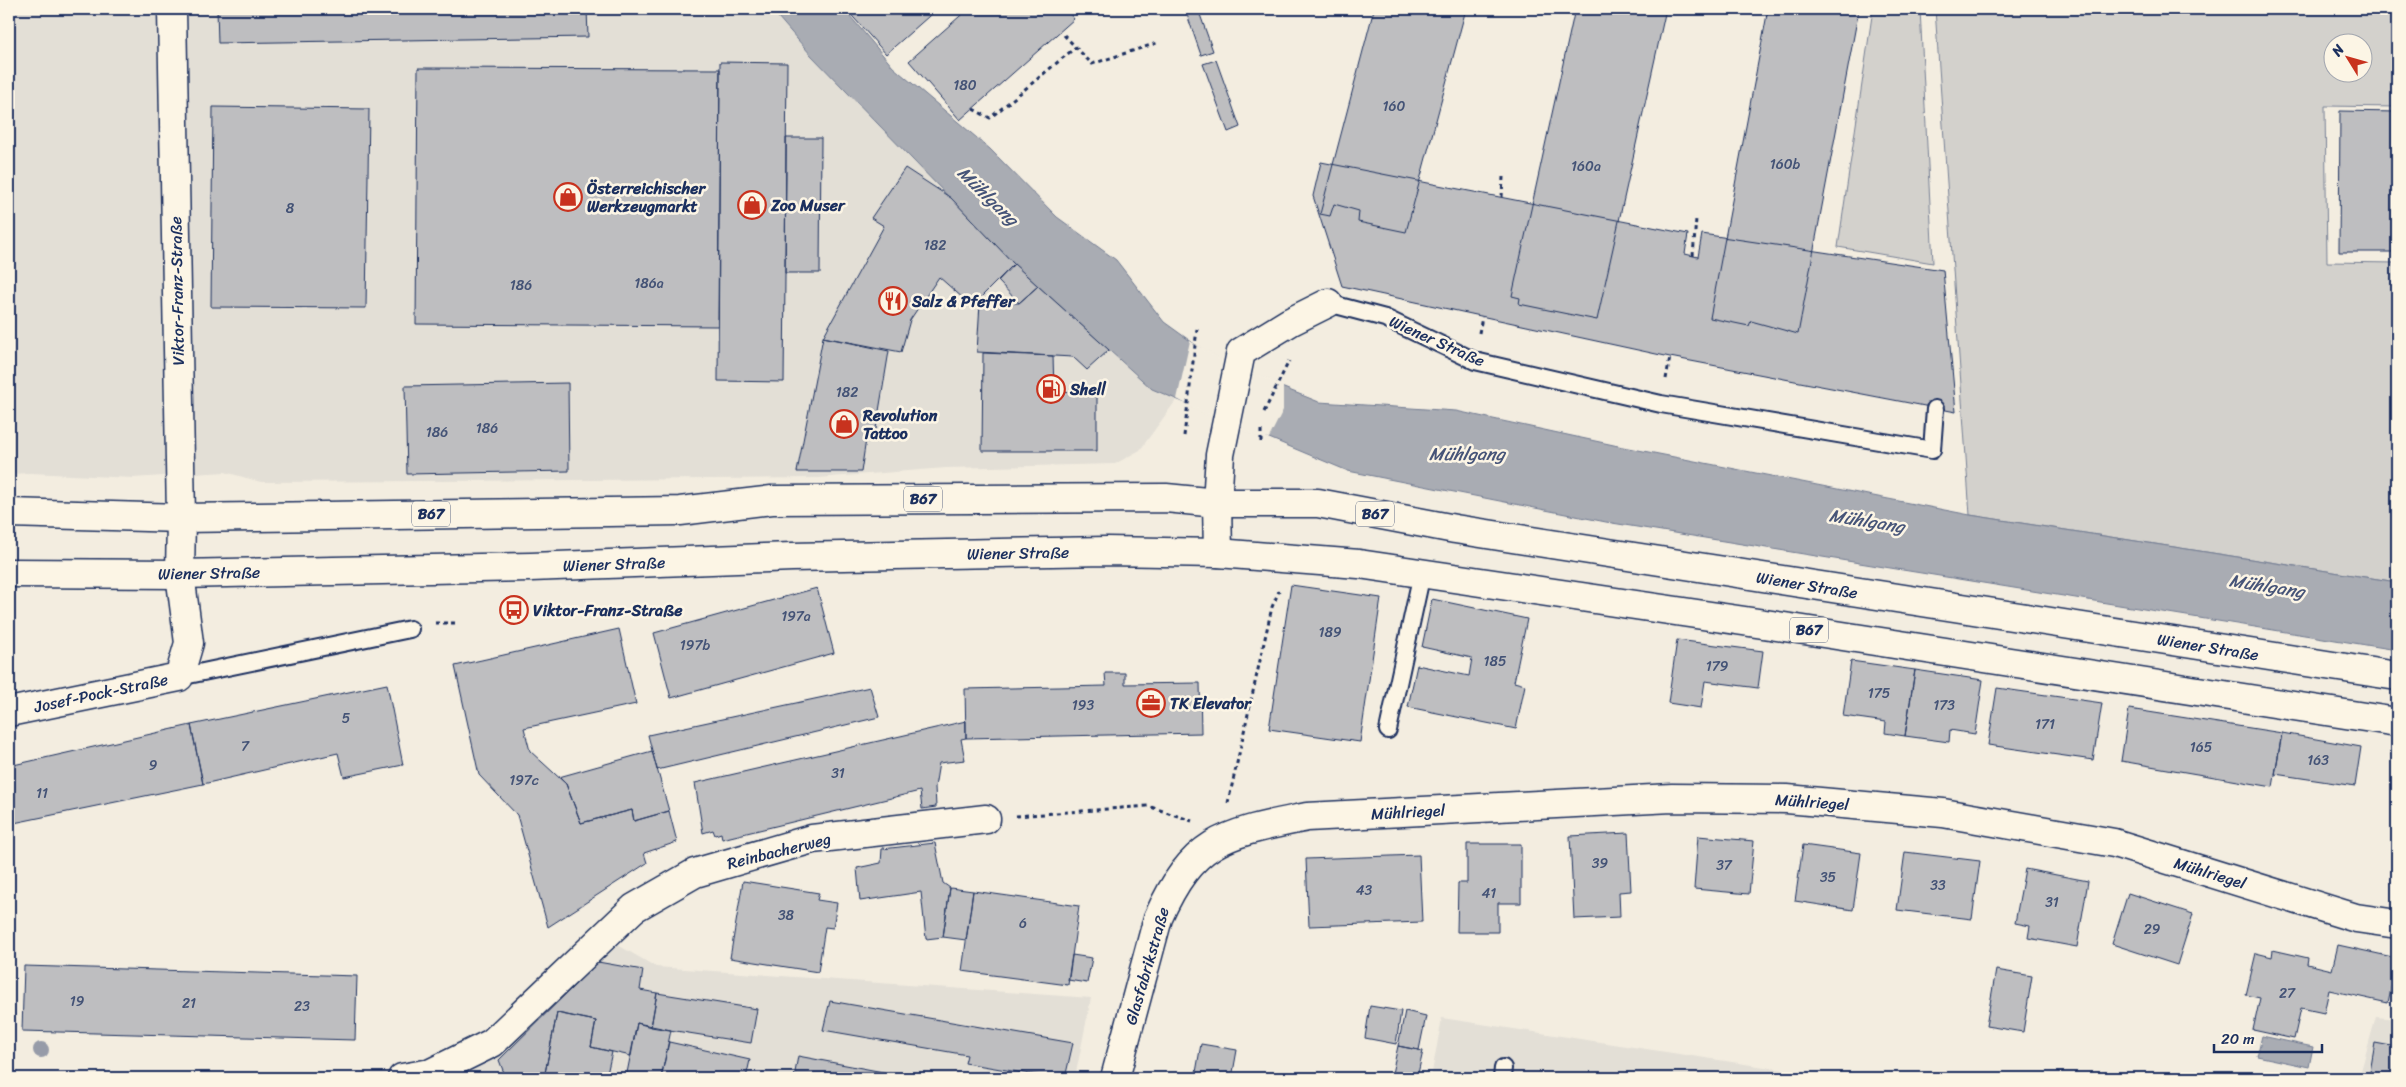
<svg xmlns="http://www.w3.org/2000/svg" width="2406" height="1087" font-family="Sriracha,sans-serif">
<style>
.built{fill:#e3dfd6}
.green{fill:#d3d1cc;stroke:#778095;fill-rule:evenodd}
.water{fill:#a9acb3;stroke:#707a91}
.pier{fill:#f3ede0}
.building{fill:#bebec0;stroke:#1b2f5e}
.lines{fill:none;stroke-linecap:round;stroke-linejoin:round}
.lane-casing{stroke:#1b2f5e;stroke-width:20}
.street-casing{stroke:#1b2f5e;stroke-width:31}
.primary-casing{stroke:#1b2f5e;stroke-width:31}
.path{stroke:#1b2f5e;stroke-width:3;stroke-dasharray:4 4;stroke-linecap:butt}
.lane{stroke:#fcf5e5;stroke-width:16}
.street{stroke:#fcf5e5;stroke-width:28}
.primary{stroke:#fcf5e5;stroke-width:28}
.tree{fill:#969ba8}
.labels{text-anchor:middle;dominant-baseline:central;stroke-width:5;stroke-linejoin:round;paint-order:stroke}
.number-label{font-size:14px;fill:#445376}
.shield{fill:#fcf5e5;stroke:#5e6a86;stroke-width:1}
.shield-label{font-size:15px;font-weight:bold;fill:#1b2f5e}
.poi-label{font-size:16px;font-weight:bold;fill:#1b2f5e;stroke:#fcf5e5;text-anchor:start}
.street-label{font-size:16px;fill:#1b2f5e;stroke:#fcf5e5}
.water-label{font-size:18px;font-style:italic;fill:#465478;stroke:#fcf5e5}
</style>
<rect width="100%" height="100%" fill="#f3ede0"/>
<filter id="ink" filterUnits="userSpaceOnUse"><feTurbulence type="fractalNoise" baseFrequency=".02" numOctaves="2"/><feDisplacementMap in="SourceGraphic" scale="10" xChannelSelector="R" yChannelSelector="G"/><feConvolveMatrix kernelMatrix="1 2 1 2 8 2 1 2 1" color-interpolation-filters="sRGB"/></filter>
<g filter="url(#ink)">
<path class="built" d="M 9,9 L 771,9 L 811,55 L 1014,264 L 1152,389 L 1177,399 L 1140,450 L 1115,464 L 946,468 L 818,478 L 588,480 L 261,482 L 225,472 L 133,478 L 31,473 L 9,474 Z
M 604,937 L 656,967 L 1091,998 L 1075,1078 L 423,1078 L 466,1055 Z
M 2376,1017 L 2397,1019 L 2397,1078 L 2359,1078 Z
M 1442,1018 L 1837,1078 L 1431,1078 Z"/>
<path class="green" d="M 1873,9 L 1920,9 L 1933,263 L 1838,247 Z
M 1935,9 L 2397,9 L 2397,107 L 2325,106 L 2327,262 L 2397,263 L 2397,582 L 1970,515 ZM 2334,42 L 2364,42 L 2364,72 L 2334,72 Z"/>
<path class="water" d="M 771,9 L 844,9 L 893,67 L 990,149 L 1057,217 L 1116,260 L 1164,322 L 1221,363 L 1319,402 L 1456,411 L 1623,447 L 1970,515 L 2397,582 L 2397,650 L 1606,522 L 1348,471 L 1152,389 L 1014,264 L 811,55 Z
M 2262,1036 L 2313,1047 L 2309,1067 L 2257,1056 Z"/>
<path class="pier" d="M 1190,341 L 1222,360 L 1283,385 L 1283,410 L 1269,438 L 1259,437 L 1201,412 L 1177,399 Z"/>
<path class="building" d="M 217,9 L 587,9 L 588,37 L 218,43 Z
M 846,9 L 937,9 L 886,54 Z
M 968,9 L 1066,9 L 1074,19 L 960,120 L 909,61 Z
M 1185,9 L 1198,9 L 1213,51 L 1201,55 Z
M 1374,9 L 1466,9 L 1406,232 L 1358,222 L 1359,211 L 1334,204 L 1330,216 L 1320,214 Z
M 1575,9 L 1666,9 L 1597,320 L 1519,304 L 1520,298 L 1512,296 Z
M 1768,9 L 1859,9 L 1798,334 L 1751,321 L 1749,326 L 1710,318 Z
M 1216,60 L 1240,127 L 1228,132 L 1203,64 Z
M 720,62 L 787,63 L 784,382 L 718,381 Z
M 418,68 L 720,69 L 718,326 L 416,324 Z
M 213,107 L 369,109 L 366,308 L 211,307 Z
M 2340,111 L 2397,112 L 2397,252 L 2339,252 Z
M 786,138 L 821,138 L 820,273 L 785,273 Z
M 1321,162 L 1688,234 L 1685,254 L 1698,257 L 1702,234 L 1943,270 L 1956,412 L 1670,357 L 1342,286 L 1313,196 Z
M 905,168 L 951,198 L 1014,264 L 972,306 L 939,277 L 910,320 L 901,352 L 823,337 L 884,226 L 871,218 Z
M 1014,264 L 1038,286 L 1019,303 L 998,281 Z
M 1038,286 L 1109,350 L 1087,370 L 1073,357 L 977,352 L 980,303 L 1019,303 Z
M 823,337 L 889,351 L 875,435 L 867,433 L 861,472 L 797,472 Z
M 983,353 L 1053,356 L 1054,391 L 1097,393 L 1097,451 L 982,451 Z
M 568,383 L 569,471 L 407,474 L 405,386 Z
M 1291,585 L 1381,598 L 1360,742 L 1269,729 Z
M 817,588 L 834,653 L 671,698 L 654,633 Z
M 1432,599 L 1527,619 L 1514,682 L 1525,685 L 1516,729 L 1408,707 L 1417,665 L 1469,676 L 1472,658 L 1422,647 Z
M 619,629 L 636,704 L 524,728 L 530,751 L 566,784 L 581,823 L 632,810 L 634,821 L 669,811 L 677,842 L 644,853 L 647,863 L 548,927 L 517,815 L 479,775 L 455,666 Z
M 1677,640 L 1763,651 L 1758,688 L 1705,681 L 1701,708 L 1668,703 Z
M 1851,661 L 1915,670 L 1905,736 L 1885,733 L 1886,722 L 1843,716 Z
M 1915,670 L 1983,680 L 1975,734 L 1950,730 L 1949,742 L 1905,736 Z
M 1105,673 L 1125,673 L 1125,684 L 1200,683 L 1201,733 L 966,738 L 965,689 L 1106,686 Z
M 387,684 L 403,765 L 344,777 L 338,753 L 203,784 L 191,725 Z
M 870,687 L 879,717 L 657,770 L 648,735 Z
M 1997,688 L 2102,703 L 2093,760 L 1988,745 Z
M 2129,709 L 2282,733 L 2273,787 L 2121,761 Z
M 966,721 L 966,738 L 961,739 L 965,760 L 939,763 L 935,787 L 936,807 L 922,809 L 920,791 L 722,839 L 721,833 L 715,835 L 713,830 L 703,833 L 695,783 Z
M 191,725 L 203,784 L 9,824 L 9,766 Z
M 2282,733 L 2361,747 L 2355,786 L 2275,774 Z
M 652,751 L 669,811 L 634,821 L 632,810 L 581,823 L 566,784 L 559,777 Z
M 1628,833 L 1631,891 L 1619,892 L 1620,917 L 1574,919 L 1570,836 Z
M 1698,836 L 1754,841 L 1749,894 L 1694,889 Z
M 935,843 L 943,883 L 950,888 L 943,937 L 926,939 L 921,892 L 860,901 L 857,868 L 881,863 L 882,849 Z
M 1467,844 L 1521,844 L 1521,903 L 1498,903 L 1498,932 L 1457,932 L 1458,883 L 1467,883 Z
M 1803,845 L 1861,853 L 1853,910 L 1795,901 Z
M 1905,852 L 1980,861 L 1972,919 L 1897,910 Z
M 1419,855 L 1422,922 L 1309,926 L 1306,859 Z
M 2025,869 L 2088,881 L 2077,947 L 2028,938 L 2030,926 L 2015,923 Z
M 743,881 L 819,893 L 817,900 L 837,903 L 833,928 L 825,927 L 818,972 L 730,958 Z
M 950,888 L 973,891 L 966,940 L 943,937 Z
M 973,891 L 1079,906 L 1068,985 L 962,971 Z
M 2128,893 L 2193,914 L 2177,965 L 2112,944 Z
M 2338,945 L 2397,958 L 2388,1003 L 2329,990 L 2324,1013 L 2301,1008 L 2294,1039 L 2253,1030 L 2260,998 L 2246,995 L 2256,953 L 2272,957 L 2273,950 L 2308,958 L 2307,964 L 2332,970 Z
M 1072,955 L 1092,958 L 1087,983 L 1068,980 Z
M 598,962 L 643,970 L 640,990 L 657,993 L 651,1027 L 637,1023 L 631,1056 L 591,1047 L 596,1021 L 557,1013 L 544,1078 L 506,1078 L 499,1060 Z
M 24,966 L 357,976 L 355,1040 L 22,1031 Z
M 1996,970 L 2032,976 L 2023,1032 L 1986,1026 Z
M 657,993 L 757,1009 L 751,1043 L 651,1027 Z
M 830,1001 L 1073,1043 L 1065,1078 L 1054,1078 L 965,1063 L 967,1055 L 823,1030 Z
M 1370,1006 L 1401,1011 L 1396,1044 L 1365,1038 Z
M 1405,1011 L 1426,1016 L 1419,1050 L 1398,1046 Z
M 557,1013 L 596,1021 L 591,1047 L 612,1052 L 606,1078 L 544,1078 Z
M 637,1023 L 671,1030 L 661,1078 L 626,1078 Z
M 669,1042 L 750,1060 L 746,1078 L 661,1078 Z
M 2375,1043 L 2397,1047 L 2397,1078 L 2369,1078 Z
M 1201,1044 L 1237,1050 L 1232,1078 L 1195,1078 Z
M 1398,1046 L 1423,1051 L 1417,1078 L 1391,1078 Z
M 798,1056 L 915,1078 L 794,1078 Z"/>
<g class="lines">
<defs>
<path id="lane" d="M 1328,303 L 1385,318 L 1475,361 L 1661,404 L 1932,450 L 1935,409
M 179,677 L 410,629
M 1388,730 L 1422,573
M 1502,1078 L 1503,1068"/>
<path id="street" d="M 1218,553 L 1217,503 L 1220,455 L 1241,352 L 1290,322 L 1328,303
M 9,712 L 179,677 L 189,643 L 180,574 L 181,518 L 172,9
M 402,1078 L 431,1073 L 492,1043 L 634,908 L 695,873 L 812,839 L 986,819
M 1115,1078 L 1158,918 C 1194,837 1226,834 1307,817 L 1672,798 L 1787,799 L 1943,813 L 2114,843 L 2356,918 L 2397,924"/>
<path id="primary" d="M 9,513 L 181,518 L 256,517 L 680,511 L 772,500 L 1166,498 L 1217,503 L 1318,503 L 1455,529 L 2397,676
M 9,573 L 180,574 L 531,567 L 792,557 L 1107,551 L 1218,553 L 1359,564 L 1791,628 L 2397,722"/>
</defs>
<use href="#lane" class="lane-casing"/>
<use href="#street" class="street-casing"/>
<use href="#primary" class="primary-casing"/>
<path class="path" d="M 1064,35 L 1092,64 L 1157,43
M 973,109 L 990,118 L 1076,47
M 1502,197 L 1503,177
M 1693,256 L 1696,219
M 1479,333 L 1482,317
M 1666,379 L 1670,357
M 1264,412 L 1289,361
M 1184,436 L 1197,329
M 1261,442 L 1261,430
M 435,623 L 455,623
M 1228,803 L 1272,607 L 1279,591
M 1016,816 L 1148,806 L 1192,821"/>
<use href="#lane" class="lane"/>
<use href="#street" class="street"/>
<use href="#primary" class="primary"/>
</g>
<circle class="tree" cx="41" cy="1050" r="8"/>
</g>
<defs>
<symbol id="shop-ring" viewBox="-11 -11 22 22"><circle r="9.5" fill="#fcf5e5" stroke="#c8321e" stroke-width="1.5"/><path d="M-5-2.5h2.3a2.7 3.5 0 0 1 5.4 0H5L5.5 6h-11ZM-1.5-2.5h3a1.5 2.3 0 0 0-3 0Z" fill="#c8321e"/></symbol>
<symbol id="restaurant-ring" viewBox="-11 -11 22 22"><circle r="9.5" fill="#fcf5e5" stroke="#c8321e" stroke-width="1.5"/><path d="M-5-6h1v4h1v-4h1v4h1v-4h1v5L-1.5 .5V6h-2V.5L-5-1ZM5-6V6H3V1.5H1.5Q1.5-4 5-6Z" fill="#c8321e"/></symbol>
<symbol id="fuel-ring" viewBox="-11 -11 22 22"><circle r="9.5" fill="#fcf5e5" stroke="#c8321e" stroke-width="1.5"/><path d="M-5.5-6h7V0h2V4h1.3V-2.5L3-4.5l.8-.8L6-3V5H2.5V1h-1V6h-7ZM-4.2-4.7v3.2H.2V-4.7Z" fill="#c8321e"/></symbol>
<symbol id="bus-ring" viewBox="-11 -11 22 22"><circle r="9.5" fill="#fcf5e5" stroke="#c8321e" stroke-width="1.5"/><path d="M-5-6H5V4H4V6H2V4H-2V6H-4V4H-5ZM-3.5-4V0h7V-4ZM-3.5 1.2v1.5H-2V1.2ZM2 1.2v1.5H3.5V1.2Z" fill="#c8321e"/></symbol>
<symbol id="office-ring" viewBox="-11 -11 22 22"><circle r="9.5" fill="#fcf5e5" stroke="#c8321e" stroke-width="1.5"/><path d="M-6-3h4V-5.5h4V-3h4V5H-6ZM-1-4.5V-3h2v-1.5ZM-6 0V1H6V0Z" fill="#c8321e"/></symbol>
</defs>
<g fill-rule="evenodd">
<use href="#shop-ring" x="552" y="181" width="32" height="32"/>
<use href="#shop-ring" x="736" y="189" width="32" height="32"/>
<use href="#restaurant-ring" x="877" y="285" width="32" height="32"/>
<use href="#fuel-ring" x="1035" y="373" width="32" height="32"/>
<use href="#shop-ring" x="828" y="408" width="32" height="32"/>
<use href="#bus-ring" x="498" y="594" width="32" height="32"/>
<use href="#office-ring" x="1135" y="687" width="32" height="32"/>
</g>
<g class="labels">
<g class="number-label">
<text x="965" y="85">180</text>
<text x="1394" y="106">160</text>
<text x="1785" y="164">160b</text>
<text x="1586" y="166">160a</text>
<text x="290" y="208">8</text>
<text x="935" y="245">182</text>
<text x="649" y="283">186a</text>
<text x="521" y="285">186</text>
<text x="847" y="392">182</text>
<text x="487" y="428">186</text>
<text x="437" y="432">186</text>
<text x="796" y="616">197a</text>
<text x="1330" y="632">189</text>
<text x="695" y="645">197b</text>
<text x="1495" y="661">185</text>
<text x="1717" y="666">179</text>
<text x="1879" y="693">175</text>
<text x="1083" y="705">193</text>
<text x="1944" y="705">173</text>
<text x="346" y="718">5</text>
<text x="2045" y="724">171</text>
<text x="245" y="746">7</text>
<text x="2201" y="747">165</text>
<text x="2318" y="760">163</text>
<text x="153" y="765">9</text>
<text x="838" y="773">31</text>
<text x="524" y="780">197c</text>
<text x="42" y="793">11</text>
<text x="1600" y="863">39</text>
<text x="1724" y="865">37</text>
<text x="1828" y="877">35</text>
<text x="1938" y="885">33</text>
<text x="1364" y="890">43</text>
<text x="1489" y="893">41</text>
<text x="2052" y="902">31</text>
<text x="786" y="915">38</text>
<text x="1023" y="923">6</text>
<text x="2152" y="929">29</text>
<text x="2287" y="993">27</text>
<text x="77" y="1001">19</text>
<text x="189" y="1003">21</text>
<text x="302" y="1006">23</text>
</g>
<g class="shield">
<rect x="904" y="486.5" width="38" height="25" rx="4"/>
<rect x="412" y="501.5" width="38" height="25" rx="4"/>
<rect x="1356" y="501.5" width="38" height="25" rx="4"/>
<rect x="1790" y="617.5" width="38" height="25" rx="4"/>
</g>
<g class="shield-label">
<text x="923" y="499">B67</text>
<text x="431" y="514">B67</text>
<text x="1375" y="514">B67</text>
<text x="1809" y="630">B67</text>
</g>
<g class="poi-label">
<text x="587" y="188">Österreichischer<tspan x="587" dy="18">Werkzeugmarkt</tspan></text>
<text x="771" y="205">Zoo Muser</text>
<text x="912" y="301">Salz &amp; Pfeffer</text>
<text x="1070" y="389">Shell</text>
<text x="863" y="415">Revolution<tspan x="863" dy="18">Tattoo</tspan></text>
<text x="533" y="610">Viktor-Franz-Straße</text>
<text x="1170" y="703">TK Elevator</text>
</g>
<g class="street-label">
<text transform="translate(177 291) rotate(-91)">Viktor-Franz-Straße</text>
<text transform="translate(1437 341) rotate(24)">Wiener Straße</text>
<text transform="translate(1018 553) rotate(-1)">Wiener Straße</text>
<text transform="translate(614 564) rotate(-2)">Wiener Straße</text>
<text transform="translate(209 573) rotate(-1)">Wiener Straße</text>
<text transform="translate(1807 585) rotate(9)">Wiener Straße</text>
<text transform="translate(2208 647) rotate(9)">Wiener Straße</text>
<text transform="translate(101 693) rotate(-12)">Josef-Pock-Straße</text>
<text transform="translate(1812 802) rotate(4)">Mühlriegel</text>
<text transform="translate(1408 812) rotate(-3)">Mühlriegel</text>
<text transform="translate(779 851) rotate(-14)">Reinbacherweg</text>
<text transform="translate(2210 873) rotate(17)">Mühlriegel</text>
<text transform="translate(1147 966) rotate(-74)">Glasfabrikstraße</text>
</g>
<g class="water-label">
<text transform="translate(988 196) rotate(44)">Mühlgang</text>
<text x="1467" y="454">Mühlgang</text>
<text transform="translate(1867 521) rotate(9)">Mühlgang</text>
<text transform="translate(2267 586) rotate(9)">Mühlgang</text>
</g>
</g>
<rect width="2406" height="1087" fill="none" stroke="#fcf5e5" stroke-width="30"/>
<rect x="15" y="15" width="2376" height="1057" fill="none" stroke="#1b2f5e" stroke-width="2" filter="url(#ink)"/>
<g transform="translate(2348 58) rotate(307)"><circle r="24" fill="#fcf5e5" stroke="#a2a6af"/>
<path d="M0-4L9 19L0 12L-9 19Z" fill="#c8321e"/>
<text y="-8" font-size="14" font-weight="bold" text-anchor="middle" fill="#1b2f5e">N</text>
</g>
<path d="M2214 1044v8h108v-8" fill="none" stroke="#1b2f5e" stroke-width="2.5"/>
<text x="2221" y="1044" font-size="15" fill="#1b2f5e" stroke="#fcf5e5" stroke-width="4" paint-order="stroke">20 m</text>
</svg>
